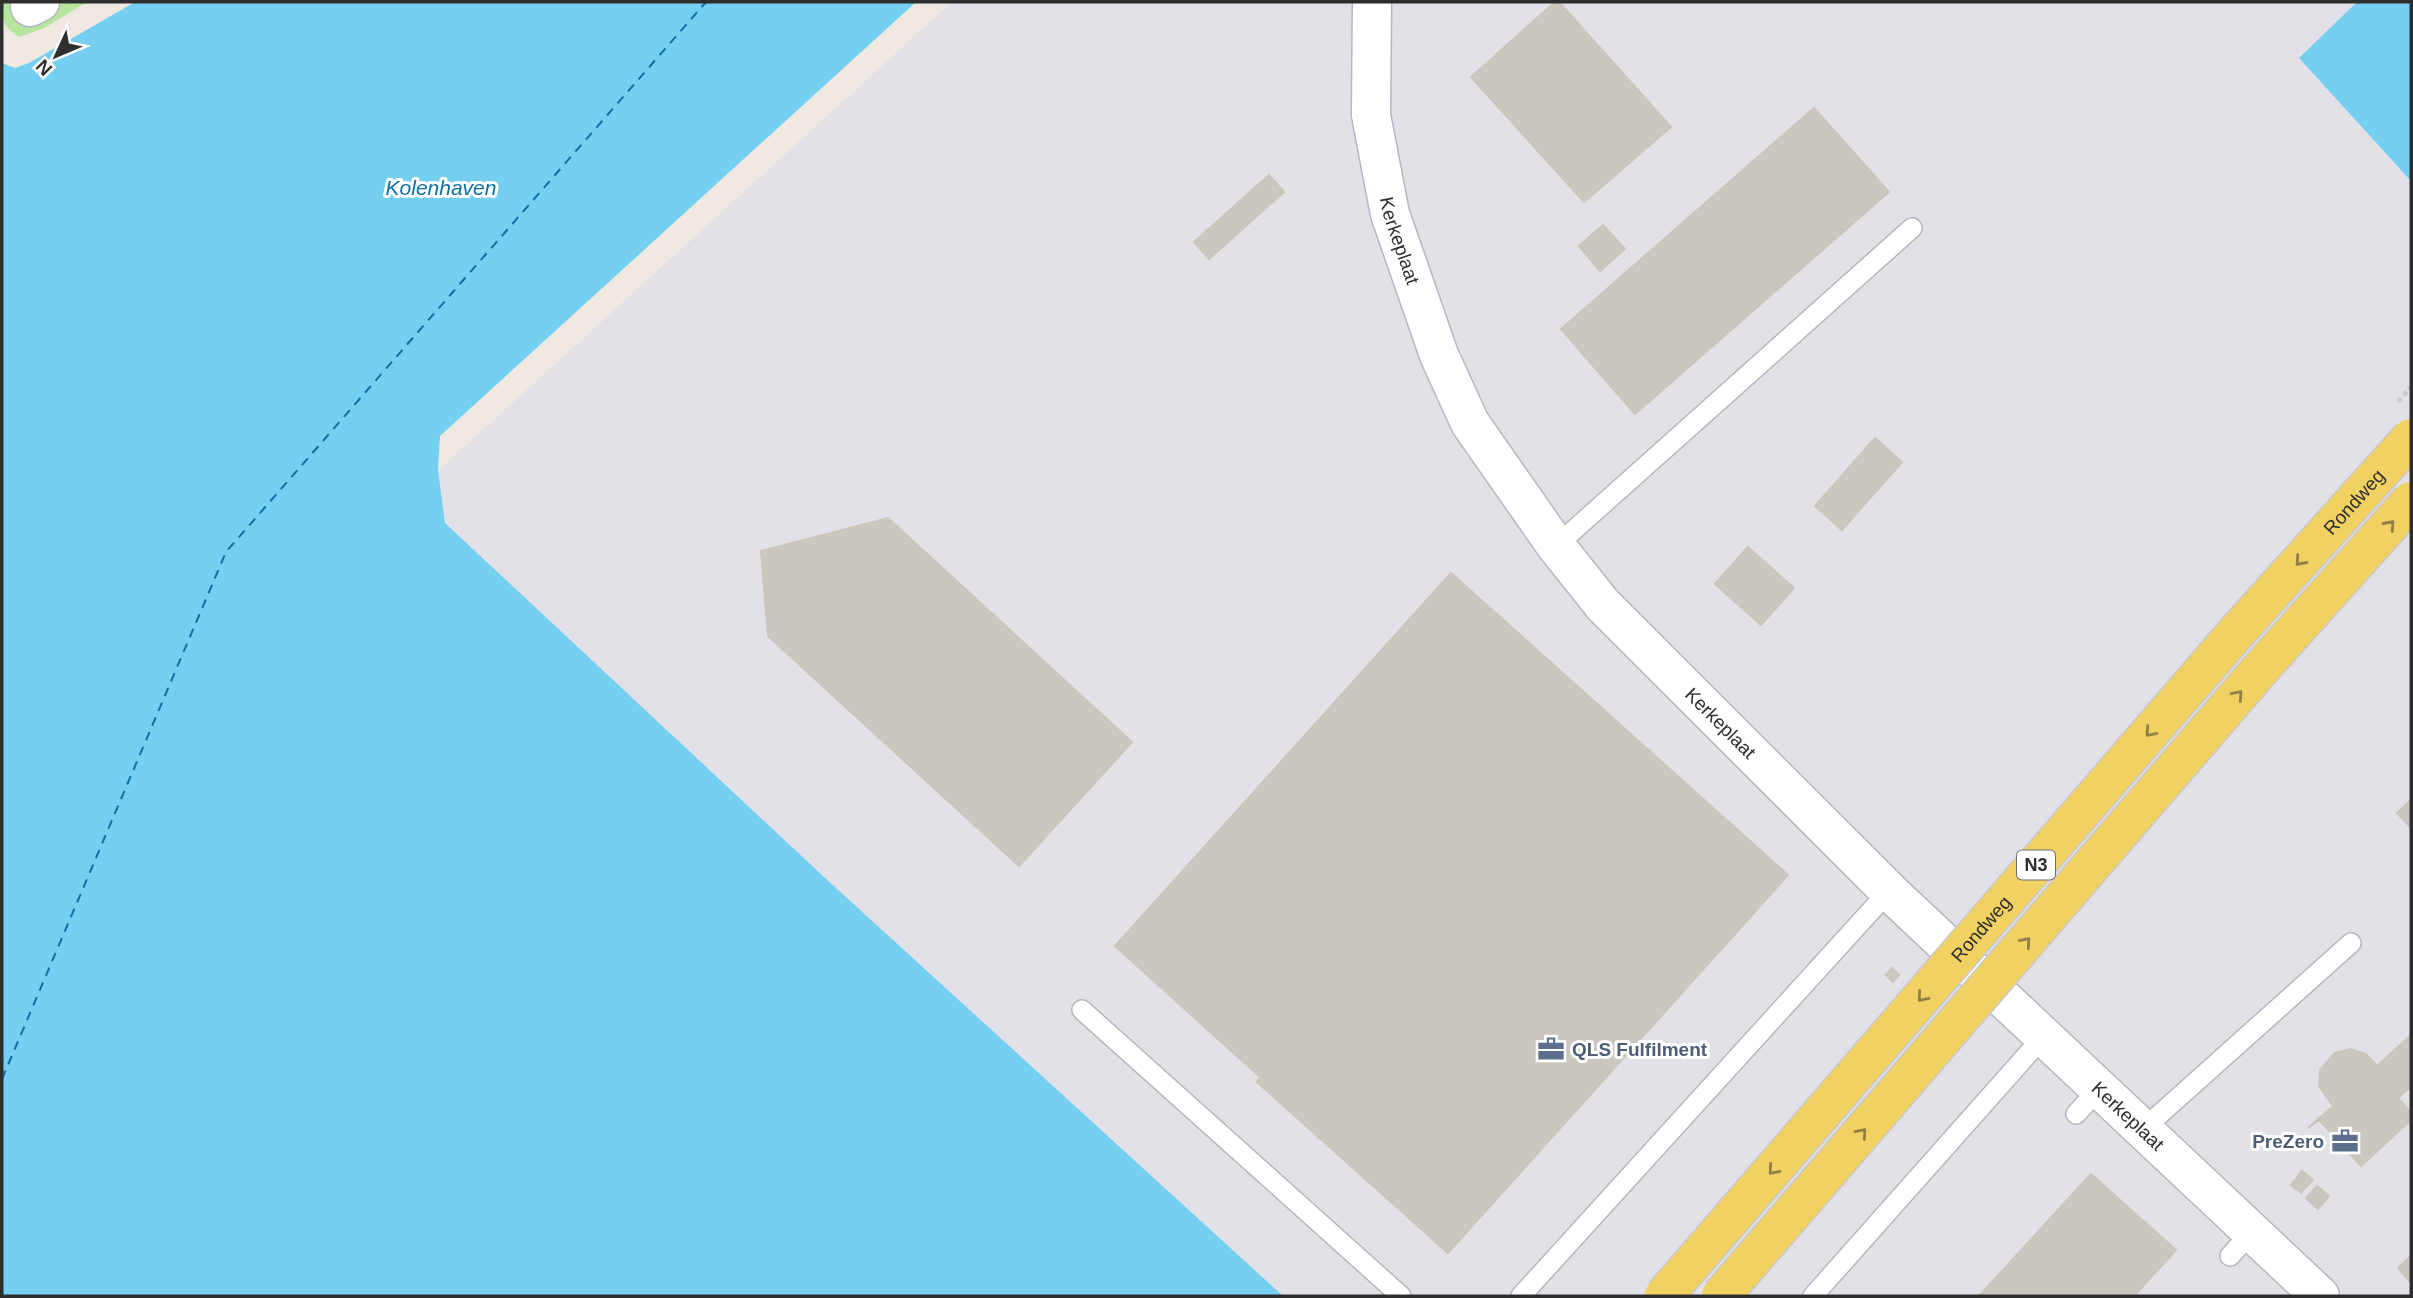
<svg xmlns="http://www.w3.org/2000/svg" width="2413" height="1298" font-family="Helvetica,sans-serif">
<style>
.industrial{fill:#e3e1e8}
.green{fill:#b6e59e}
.water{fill:#75cff0}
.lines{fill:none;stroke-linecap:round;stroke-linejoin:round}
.ferry{stroke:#0d6fa3;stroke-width:2;stroke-dasharray:9 7;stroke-linecap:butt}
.building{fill:#cbc7bf;stroke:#cbc5ba;stroke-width:2}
.lane-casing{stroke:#b4b7c1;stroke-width:22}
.street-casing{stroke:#b4b7c1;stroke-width:41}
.lane{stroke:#fff;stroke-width:19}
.street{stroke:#fff;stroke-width:38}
.primary-bridge-casing{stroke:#c9c9c9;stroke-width:41;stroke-linecap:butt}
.path-bridge{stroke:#c9c9c9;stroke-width:4.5;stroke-dasharray:5 3.5;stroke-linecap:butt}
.primary-bridge{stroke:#f2d163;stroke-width:38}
.oneway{stroke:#908048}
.labels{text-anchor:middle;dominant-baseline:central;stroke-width:6;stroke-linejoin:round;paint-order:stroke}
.shield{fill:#fff;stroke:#6d6d6d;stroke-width:2}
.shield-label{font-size:18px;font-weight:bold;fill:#2e2e2e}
.street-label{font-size:19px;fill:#2e2e2e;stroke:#fff}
.service-label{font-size:19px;font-weight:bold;fill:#4e5e75;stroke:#fff;text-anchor:start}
.water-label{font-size:21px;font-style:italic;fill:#0d6fa3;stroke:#fff}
</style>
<rect width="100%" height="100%" fill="#efe9e1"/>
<path class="industrial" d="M 952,2 L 2411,2 L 2411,1296 L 1164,1296 L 395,510 Z"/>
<path class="green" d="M 2,2 L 87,2 L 44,28 L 19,37 C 3,27 2,20 2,2 Z"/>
<path class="water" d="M 135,2 L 916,2 L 440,436 L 438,470 L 445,523 L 824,877 L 1283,1296 L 2,1296 L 2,63 L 15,68 L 29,63 Z
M 2357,2 L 2411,2 L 2411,181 L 2299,58 Z"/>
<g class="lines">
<path class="ferry" d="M 2,1079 L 226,552 L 706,2"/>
</g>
<path class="building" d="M 1555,2 L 1559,2 L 1671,127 L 1584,202 L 1471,77 Z
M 1814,108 L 1889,192 L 1635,414 L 1561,329 Z
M 1269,175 L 1284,192 L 1209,259 L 1194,242 Z
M 1603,225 L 1625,249 L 1600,271 L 1579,246 Z
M 1875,438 L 1902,462 L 1842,530 L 1815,506 Z
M 888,518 L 1132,742 L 1019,866 L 768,636 L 761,551 Z
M 1748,547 L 1794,588 L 1761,625 L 1715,584 Z
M 1451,573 L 1788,875 L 1448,1253 L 1257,1082 L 1260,1077 L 1115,946 Z
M 2411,800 L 2411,828 L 2397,813 Z
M 1892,968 L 1899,975 L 1893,982 L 1886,975 Z
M 2411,1035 L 2411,1086 L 2398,1098 L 2411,1113 L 2411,1120 L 2361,1166 L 2319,1120 L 2308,1128 L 2333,1106 L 2319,1086 L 2320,1070 L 2335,1053 L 2351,1049 L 2366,1054 L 2377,1066 Z
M 2302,1171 L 2313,1180 L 2301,1193 L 2291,1185 Z
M 2091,1174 L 2176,1250 L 2134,1296 L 1979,1296 Z
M 2317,1186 L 2329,1196 L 2318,1209 L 2306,1198 Z
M 2411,1256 L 2411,1283 L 2398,1268 Z"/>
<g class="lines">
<defs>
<path id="lane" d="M 1556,546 L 1912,228
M 1082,1010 L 1401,1296
M 2076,1114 L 2098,1090
M 2141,1131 L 2351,943
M 2230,1256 L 2251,1233
M 1521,1296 L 1889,891
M 1813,1296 L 2043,1037"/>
<g id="street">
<path id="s1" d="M 1372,2 L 1371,115 L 1390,214 L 1439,355 L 1470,423 L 1556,546 L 1603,605 L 1889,891 L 2320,1296"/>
<path d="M 30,7 L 40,2"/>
</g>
</defs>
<use href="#lane" class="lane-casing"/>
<use href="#street" class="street-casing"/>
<use href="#lane" class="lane"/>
<use href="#street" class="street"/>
<defs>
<g id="primary-bridge">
<path id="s2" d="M 1664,1296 L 2235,634 L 2411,438"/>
<path d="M 1721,1296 L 2264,665 L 2411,501"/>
</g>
</defs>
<use href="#primary-bridge" class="primary-bridge-casing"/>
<path class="path-bridge" d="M 2398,402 L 2411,387"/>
<use href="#primary-bridge" class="primary-bridge"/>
</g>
<defs><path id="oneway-chevron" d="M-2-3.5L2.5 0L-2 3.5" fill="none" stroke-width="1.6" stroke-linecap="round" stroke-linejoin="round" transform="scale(1.75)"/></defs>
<g class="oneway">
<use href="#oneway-chevron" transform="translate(2390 525) rotate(-48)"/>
<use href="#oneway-chevron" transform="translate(2300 561) rotate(132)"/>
<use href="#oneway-chevron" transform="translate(2238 695) rotate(-49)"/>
<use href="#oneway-chevron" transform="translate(2150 732) rotate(131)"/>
<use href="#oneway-chevron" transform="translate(2026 942) rotate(-49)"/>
<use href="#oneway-chevron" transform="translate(1922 997) rotate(131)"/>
<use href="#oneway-chevron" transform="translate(1862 1133) rotate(-49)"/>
<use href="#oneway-chevron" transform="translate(1773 1170) rotate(131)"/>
</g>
<defs>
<symbol id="office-bare" viewBox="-9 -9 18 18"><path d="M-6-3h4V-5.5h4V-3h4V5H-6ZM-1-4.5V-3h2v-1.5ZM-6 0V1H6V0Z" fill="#5c6f8a" stroke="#fff" stroke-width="2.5" paint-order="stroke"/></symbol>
</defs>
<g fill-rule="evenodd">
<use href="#office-bare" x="1532" y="1030" width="38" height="38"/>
<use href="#office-bare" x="2326" y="1122" width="38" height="38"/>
</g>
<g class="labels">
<rect class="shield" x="2017" y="850.5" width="38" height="29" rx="5"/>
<g class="shield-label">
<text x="2036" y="865">N3</text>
</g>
<g class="street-label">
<text stroke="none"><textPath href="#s1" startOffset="242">Kerkeplaat</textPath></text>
<text stroke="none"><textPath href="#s2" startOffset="1052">Rondweg</textPath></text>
<text stroke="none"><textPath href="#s1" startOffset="830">Kerkeplaat</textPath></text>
<text stroke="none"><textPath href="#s2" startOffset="485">Rondweg</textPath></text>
<text stroke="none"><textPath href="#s1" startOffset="1396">Kerkeplaat</textPath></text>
</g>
<g class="service-label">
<text x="1572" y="1049">QLS Fulfilment</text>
<text x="2324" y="1141" text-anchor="end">PreZero</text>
</g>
<g class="water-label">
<text x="441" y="187">Kolenhaven</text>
</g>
</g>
<rect width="2413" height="1298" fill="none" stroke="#2e2e2e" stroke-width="7"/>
<g transform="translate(56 56) rotate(226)" stroke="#ffffff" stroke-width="5" paint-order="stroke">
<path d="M0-5L12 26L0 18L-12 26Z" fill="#2e2e2e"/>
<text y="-10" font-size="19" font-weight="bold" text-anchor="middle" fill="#2e2e2e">N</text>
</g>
</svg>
